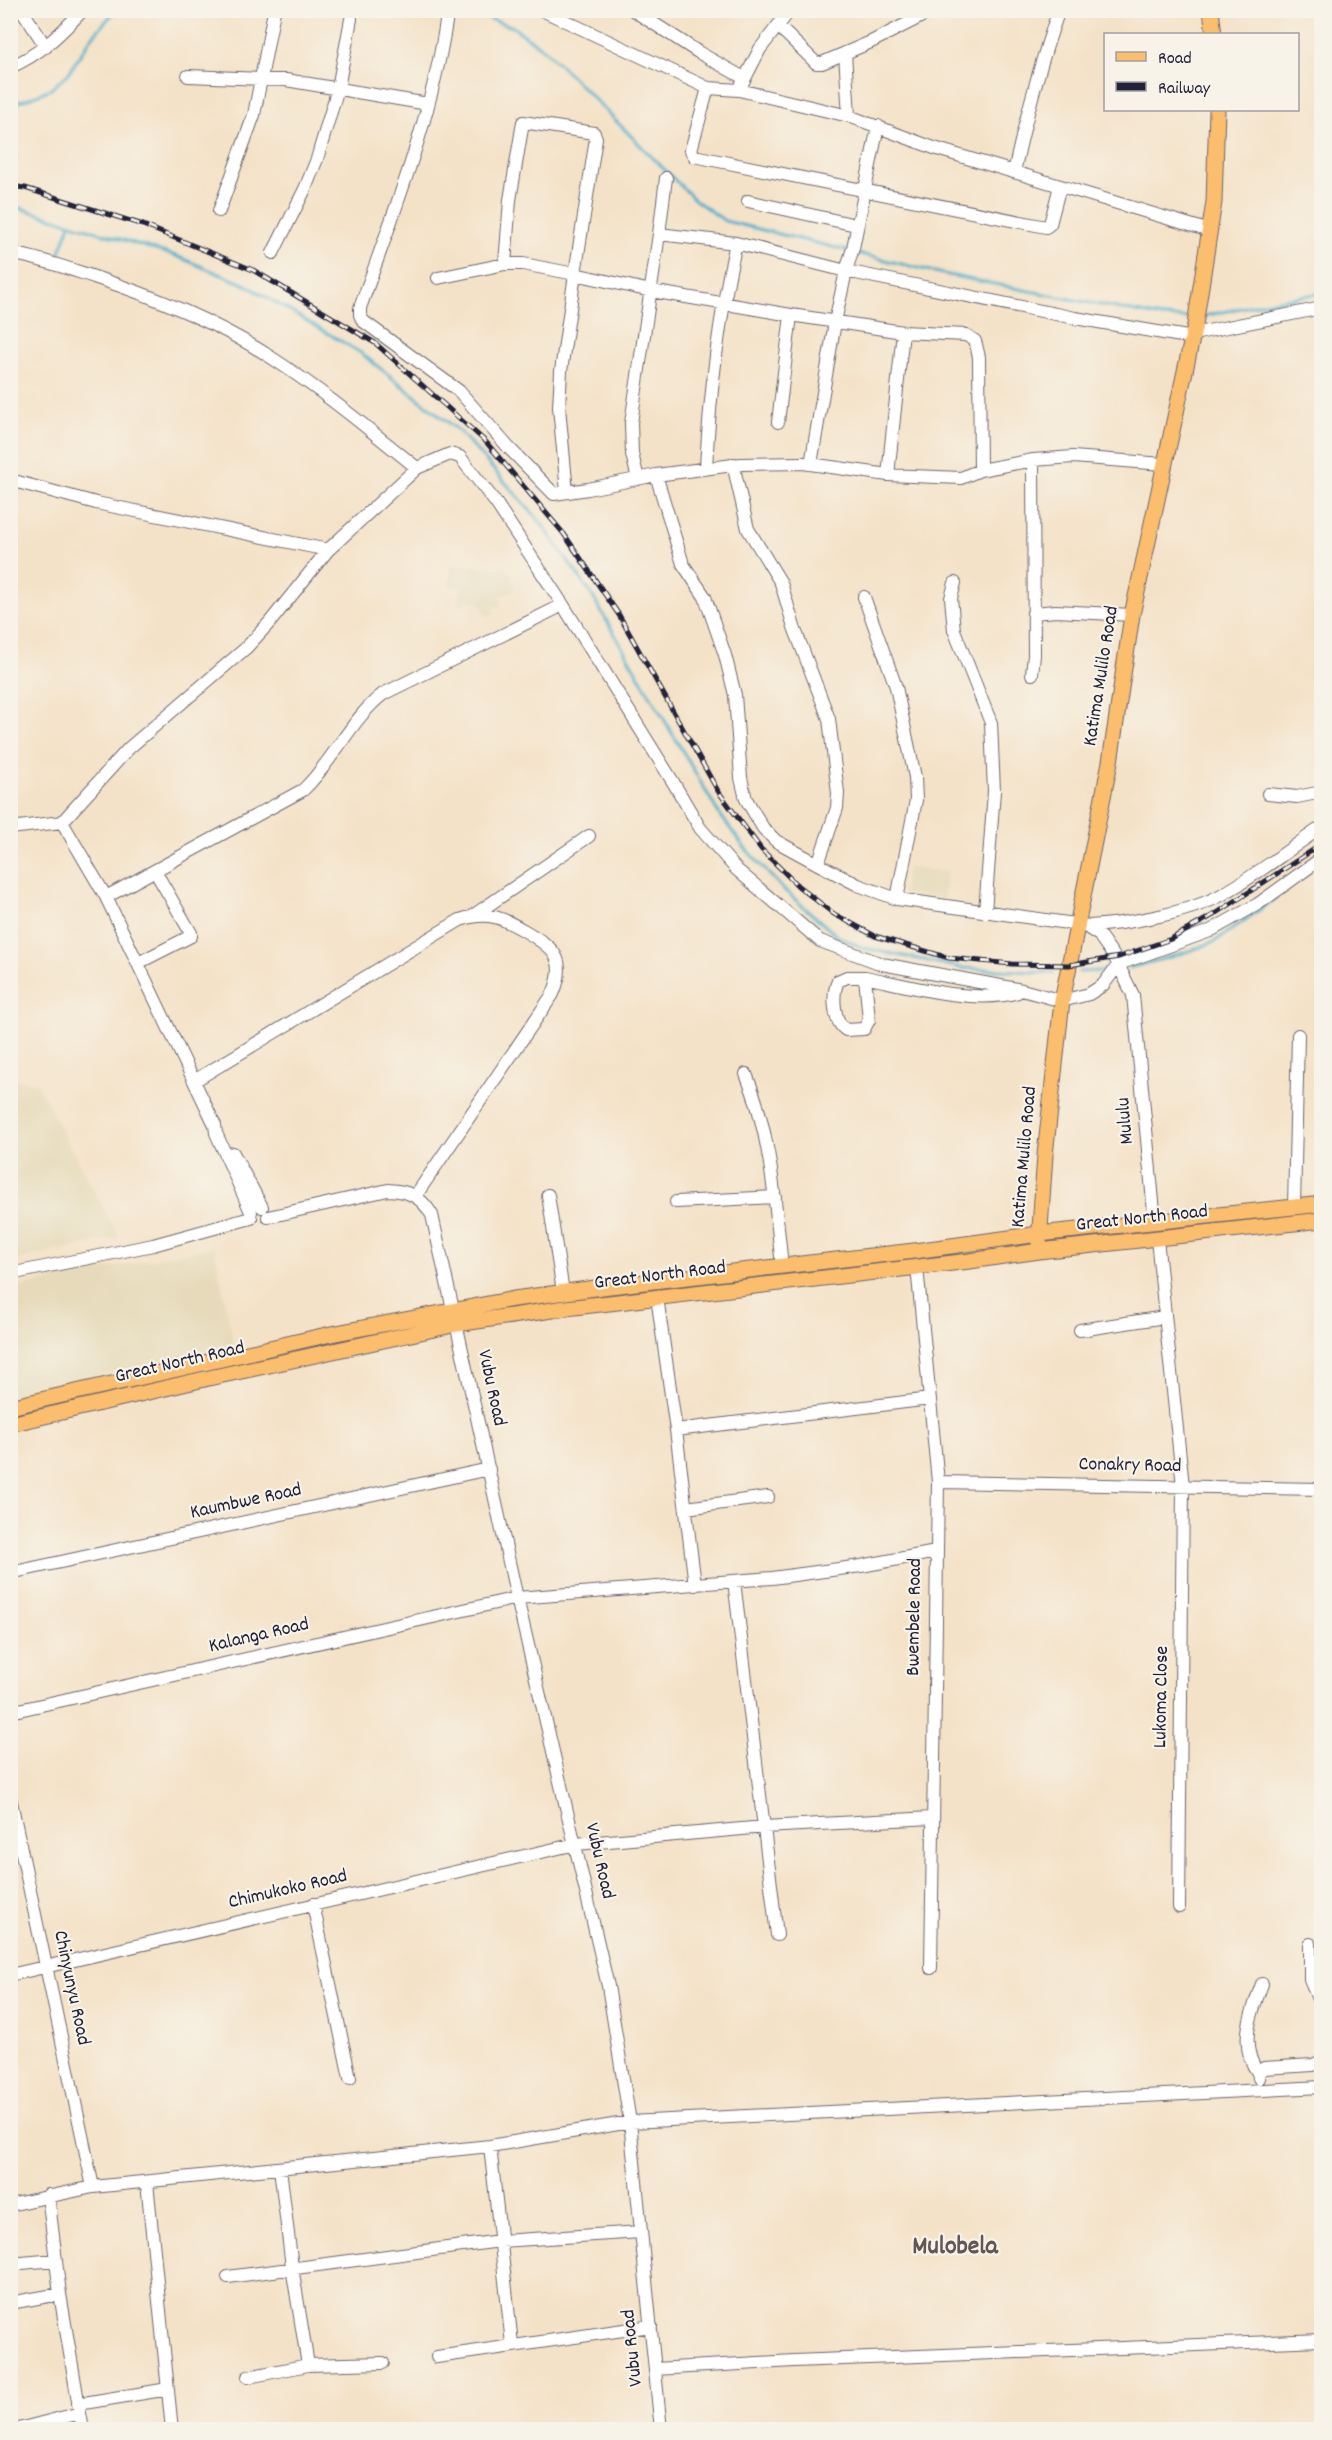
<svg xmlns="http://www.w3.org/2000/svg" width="1332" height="2440" font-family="Dekko,sans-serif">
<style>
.built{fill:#e6daba}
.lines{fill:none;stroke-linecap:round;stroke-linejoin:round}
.stream{stroke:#4cadcb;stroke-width:3}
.minor-casing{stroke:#6c656c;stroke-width:14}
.major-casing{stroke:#6c656c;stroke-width:17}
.minor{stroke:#fff;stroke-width:12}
.major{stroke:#fbbd6e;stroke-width:15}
.rail-casing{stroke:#22223b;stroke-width:5}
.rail{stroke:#f7f3e8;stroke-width:3;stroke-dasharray:9;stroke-linecap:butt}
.labels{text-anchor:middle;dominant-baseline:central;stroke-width:4.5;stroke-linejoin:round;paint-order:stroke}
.street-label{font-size:20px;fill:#22223b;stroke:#f7f3e8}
.district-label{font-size:26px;font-weight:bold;fill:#645657;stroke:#f7f3e8}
</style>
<rect width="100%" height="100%" fill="#f7f3e8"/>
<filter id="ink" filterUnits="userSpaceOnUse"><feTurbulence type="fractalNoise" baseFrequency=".0167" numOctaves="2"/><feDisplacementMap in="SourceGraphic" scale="12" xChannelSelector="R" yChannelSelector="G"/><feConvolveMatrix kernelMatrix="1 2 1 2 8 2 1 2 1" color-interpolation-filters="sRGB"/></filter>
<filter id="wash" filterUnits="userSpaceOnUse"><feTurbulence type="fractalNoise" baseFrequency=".008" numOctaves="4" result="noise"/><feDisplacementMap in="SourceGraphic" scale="24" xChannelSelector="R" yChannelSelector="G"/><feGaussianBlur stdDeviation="1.35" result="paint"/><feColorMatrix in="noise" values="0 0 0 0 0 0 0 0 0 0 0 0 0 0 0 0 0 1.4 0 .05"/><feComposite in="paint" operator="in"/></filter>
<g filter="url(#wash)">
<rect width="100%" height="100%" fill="#f4e2c8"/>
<path class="built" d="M 450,565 L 504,568 L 512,574 L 515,590 L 501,597 L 501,605 L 493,609 L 495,614 L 487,616 L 479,603 L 466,601 L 465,605 L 459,605 L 461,588 L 449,586 Z
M 907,867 L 947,872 L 943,899 L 903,894 Z
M 11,1079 L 36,1083 L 119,1237 L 11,1261 Z
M 214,1247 L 234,1345 L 11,1395 L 11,1288 Z"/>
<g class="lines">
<path class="stream" d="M 465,10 L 513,27 L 546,51 L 695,200 L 725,221 L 849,251
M 10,104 L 27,99 L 51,89 L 68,74 L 91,38 L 116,10
M 10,132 L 16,159
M 10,205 L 176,256 L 246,285 L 361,353 L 459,431 L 538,519 L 590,592 L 718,812 L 744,847 L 782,888 L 837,936 L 863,948 L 963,968 L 1053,973
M 856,253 L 943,274 L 1162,317 L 1190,318
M 58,258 L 70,224
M 1200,317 L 1268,302 L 1322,293
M 1129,968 L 1174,956 L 1214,942 L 1276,898
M 1079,972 L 1102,971"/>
</g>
</g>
<g filter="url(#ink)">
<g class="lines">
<defs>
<path id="minor" d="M 22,10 L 46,47
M 542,10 L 708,88 L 739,90 L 849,116 L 934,148 L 1210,231
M 633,10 L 698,52 L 744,78
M 446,22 C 431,120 393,214 360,308 L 360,315 L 363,321 L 459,391 L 509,448 L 554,494 L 588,489 L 656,475 L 741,464 L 803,463 L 888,475 L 961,478 L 980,470 L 1033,460 L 1073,457 L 1163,464
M 778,26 L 811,58 L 816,63 L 822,63 L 871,42 L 934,10
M 845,53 L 849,116
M 10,67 C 40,55 61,33 83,10
M 188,76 L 286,80 L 428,104
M 741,86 L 760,49 L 790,10
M 708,88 L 691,150 L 694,156 L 1046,227 L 1050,224 L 1060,186
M 878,126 L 853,248 L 846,271 L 1075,318 L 1193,338
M 1014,172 C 1026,117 1040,63 1059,10
M 748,201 L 856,225
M 219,211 L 254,115 L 274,11
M 659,234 L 666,178
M 10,253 C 39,258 67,268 94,277 C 156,297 217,322 272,358 C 323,391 370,430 417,468 L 328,550 L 270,622 L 246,648 L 129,748 L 62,822
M 273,253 L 305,189 L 317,159 L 338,88 L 351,19
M 438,278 L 505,264 L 523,264 L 575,274 L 596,138 L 594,133 L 523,122 L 510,200 L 505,264
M 1193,334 L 1322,308
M 778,422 L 791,315
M 733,464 L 748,529 L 781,583 L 794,627 L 829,719 L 838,793 L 837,808 L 818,864
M 706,467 C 710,391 719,317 736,243
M 417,468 L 450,454 L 460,457 L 496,503 L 563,605 L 673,782 L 700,828 L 736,869 L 820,941 L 882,964 L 1022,990 L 1062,1001 L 1089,994 L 1103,985 L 1119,964 L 1210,931 L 1258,904 L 1322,858
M 656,475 L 683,564 L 705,597 L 725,655 L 735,695 L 741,778 L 746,799 L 763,828 L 776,841 L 818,864 L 858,885 L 897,899 L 1089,926 C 1126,924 1190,913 1223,894 C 1257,875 1289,849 1322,827
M 888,475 L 903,332
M 638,479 L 632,454 L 631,423 L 659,234 L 736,243 L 846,271 L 835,322 L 811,464
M 10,480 L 96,503 L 328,550
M 567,492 L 559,407 L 561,371 L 575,274 L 651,291 L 791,315 L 903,332 L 966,335 L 975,341 L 979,357 L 980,470
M 955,583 L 951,598 L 954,630 L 991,723 L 994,791 L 985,912
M 864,597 L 896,687 L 915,777 L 916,800 L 897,899
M 1033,613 L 1056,611 L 1132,615
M 1032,674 L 1034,655 L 1033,460
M 1268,794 L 1297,797 L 1322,792
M 10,828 L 62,822 L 106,897 L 215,1125 L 216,1133 L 251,1212
M 106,897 L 303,790 C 333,762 350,720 383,694 L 563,605
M 474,915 L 589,836
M 1085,926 L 1099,935 L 1115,958 L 1133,995 L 1155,1222
M 138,963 L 191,936 L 191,933 L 155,871
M 847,977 L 865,977 L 869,1020 L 864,1029 L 846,1030 C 833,1022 832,994 838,981 Z
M 865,977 C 909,986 975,1005 1018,992
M 746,1074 C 771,1134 775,1202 782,1266
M 194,1081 L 460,920 C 488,911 501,917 525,931 C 554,948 568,959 553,994 L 416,1195
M 233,1153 L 262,1207
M 548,1195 L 563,1292
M 676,1202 L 775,1197
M 1294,1207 L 1298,1035
M 268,1217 L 388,1190 C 409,1191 421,1196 432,1215 L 517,1598 L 608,1986 L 630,2122 L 661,2430
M 1157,1239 L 1183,1486 L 1179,1907
M 917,1267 L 938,1482 L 931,1968
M 10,1274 L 153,1245 L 251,1218
M 657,1297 L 676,1430 L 695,1585
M 1080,1330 L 1165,1317
M 676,1430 L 930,1399
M 938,1482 L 1322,1489
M 686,1508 L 768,1497
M 10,1573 L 489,1469
M 734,1581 L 777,1935
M 10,1712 L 517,1598 L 772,1578 L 861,1566 L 936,1552
M 10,1797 L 93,2187
M 313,1904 L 350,2078
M 1310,1944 L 1310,1979 L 1322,2009
M 10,1975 L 576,1844 L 764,1827 L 932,1818
M 1258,2073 C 1238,2045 1251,2014 1262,1984
M 1259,2078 L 1258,2073 L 1264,2068 L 1313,2065 L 1322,2061
M 490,2146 L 512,2344
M 280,2168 L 292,2267 L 308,2365
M 147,2182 L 172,2430
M 10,2205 L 93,2187 L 490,2146 L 630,2122 L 1322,2087
M 10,2264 L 56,2260
M 228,2277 L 500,2241 L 641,2232
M 10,2303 L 60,2294
M 437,2357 L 651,2326
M 655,2369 L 794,2361 L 1322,2340
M 248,2377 L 308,2365 L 383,2363
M 78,2404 L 168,2389
M 80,2413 L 83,2430
M 15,2430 L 80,2413 L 60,2294 L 48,2195
M 443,2430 L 443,2429"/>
<path id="major" d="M 1211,10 L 1214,34
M 1039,1243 L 1045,1155 L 1062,1001 L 1110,762 L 1132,615 L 1195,325 L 1214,202 L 1217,110
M 10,1407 L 331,1334 L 514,1299 L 610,1286 L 914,1251 L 1039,1234 L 1322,1204
M 10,1424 L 209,1378 L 457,1324 L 566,1308 L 970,1261 L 1039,1251 L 1322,1220"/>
</defs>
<use href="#minor" class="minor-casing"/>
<use href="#major" class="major-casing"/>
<use href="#minor" class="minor"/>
<use href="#major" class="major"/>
<defs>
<path id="rail" d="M 10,186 L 25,188 L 143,225 L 253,270 L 375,343 L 486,442 L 564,534 L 619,615 L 718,791 L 761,849 L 798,886 L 834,914 L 875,936 L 949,958 L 1012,964 L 1069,965 L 1119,957 L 1171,939 L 1217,913 L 1322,844"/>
</defs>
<use href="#rail" class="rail-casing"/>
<use href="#rail" class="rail"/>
</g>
</g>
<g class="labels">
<g class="street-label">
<text transform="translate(1102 676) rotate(-81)">Katima Mulilo Road</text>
<text transform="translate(1126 1121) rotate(-95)">Mululu</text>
<text transform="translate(1025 1157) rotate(-85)">Katima Mulilo Road</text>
<text transform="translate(1142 1219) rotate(-6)">Great North Road</text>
<text transform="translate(660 1276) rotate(-7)">Great North Road</text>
<text transform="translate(180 1363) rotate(-13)">Great North Road</text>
<text transform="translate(491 1388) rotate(78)">Vubu Road</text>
<text transform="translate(1130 1466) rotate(1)">Conakry Road</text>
<text transform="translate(246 1502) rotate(-12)">Kaumbwe Road</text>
<text transform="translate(915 1617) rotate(-89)">Bwembele Road</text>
<text transform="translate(259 1636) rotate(-13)">Kalanga Road</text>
<text transform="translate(1162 1697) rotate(-89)">Lukoma Close</text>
<text transform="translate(599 1861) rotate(77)">Vubu Road</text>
<text transform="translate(288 1890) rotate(-13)">Chimukoko Road</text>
<text transform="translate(71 1988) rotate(78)">Chinyunyu Road</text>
<text transform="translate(633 2348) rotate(-96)">Vubu Road</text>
</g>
<g class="district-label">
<text x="955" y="2247">Mulobela</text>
</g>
</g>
<rect width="1332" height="2440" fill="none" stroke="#f7f3e8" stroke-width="36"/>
<rect x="1104" y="33" width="195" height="78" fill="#f7f3e8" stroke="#a29fa3" stroke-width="1.5"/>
<rect x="1116" y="52" width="30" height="9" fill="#fbbd6e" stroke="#a29fa3" stroke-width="1.5"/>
<text x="1158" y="63" font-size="18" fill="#22223b">Road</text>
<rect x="1116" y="82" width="30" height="9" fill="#22223b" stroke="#a29fa3" stroke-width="1.5"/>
<text x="1158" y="93" font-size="18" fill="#22223b">Railway</text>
</svg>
